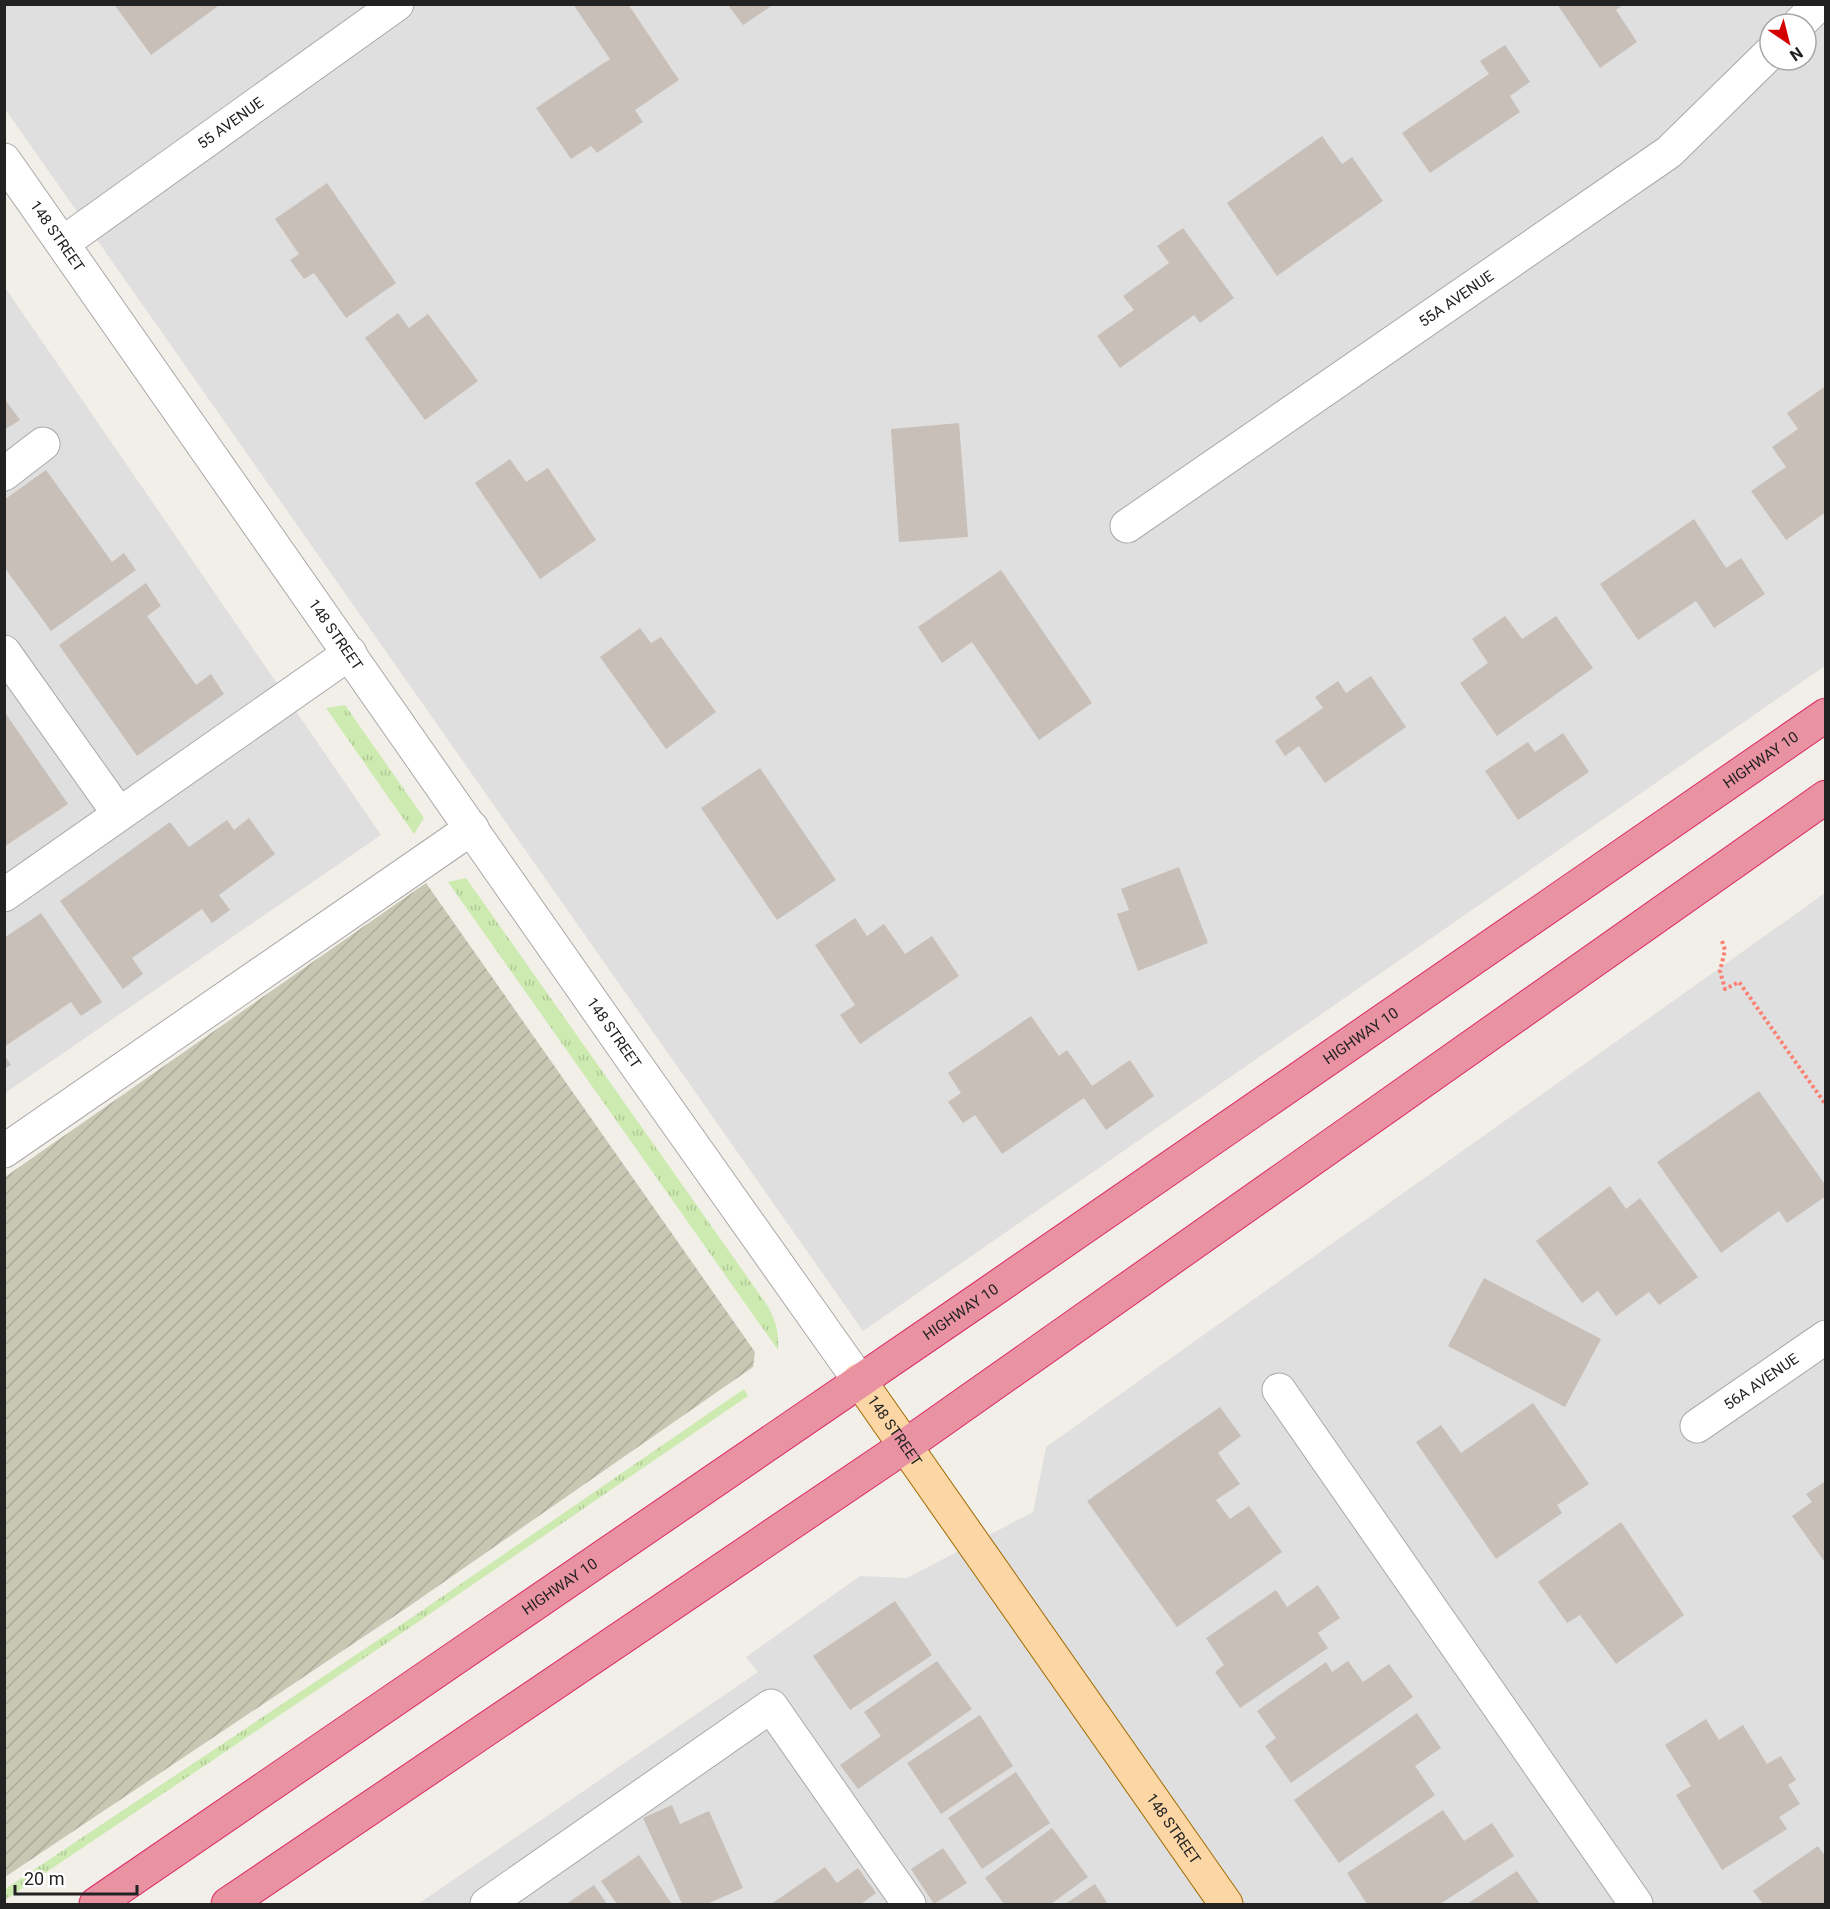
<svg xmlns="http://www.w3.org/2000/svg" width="1830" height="1909" font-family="Roboto,sans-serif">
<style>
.residential{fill:#e0dfdf;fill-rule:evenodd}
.construction{fill:url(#construction-furrows)}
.grass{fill:url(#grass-tufts)}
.building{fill:#c7bfb8}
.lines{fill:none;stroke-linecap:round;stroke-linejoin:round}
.minor-casing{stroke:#a9a9a9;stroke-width:35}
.major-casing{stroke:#a06b00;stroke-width:35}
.highway-casing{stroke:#dc2a67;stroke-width:35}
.path{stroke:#fa8072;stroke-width:4;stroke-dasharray:3 3;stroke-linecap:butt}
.minor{stroke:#fff;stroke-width:33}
.major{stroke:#fcd6a4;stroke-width:33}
.highway{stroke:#e892a2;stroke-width:33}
.labels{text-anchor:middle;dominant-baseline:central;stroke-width:6;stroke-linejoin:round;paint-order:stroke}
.street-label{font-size:15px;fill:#222;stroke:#fff}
</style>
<defs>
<pattern id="construction-furrows" width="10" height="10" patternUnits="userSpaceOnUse" patternTransform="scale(1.5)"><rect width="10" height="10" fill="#c7c7b4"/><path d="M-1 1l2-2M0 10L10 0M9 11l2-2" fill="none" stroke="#abab9a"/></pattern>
<pattern id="grass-tufts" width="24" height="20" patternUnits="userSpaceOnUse" patternTransform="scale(1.5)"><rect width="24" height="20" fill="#cdebb0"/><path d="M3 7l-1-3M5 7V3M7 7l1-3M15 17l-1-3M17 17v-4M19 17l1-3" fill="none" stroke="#b0c997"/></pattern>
</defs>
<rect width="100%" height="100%" fill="#f2efe9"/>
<path class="residential" d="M 4,5 L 1825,5 L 1825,666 L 863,1331 L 5,109 ZM 1770,24 L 1806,24 L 1806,60 L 1770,60 Z
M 4,286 L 381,835 L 5,1093 L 4,1093 Z
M 1825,893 L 1825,1904 L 418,1904 L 758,1672 L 746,1657 L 860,1576 L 907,1578 L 1033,1512 L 1046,1447 Z"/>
<path class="construction" d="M 426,883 L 755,1352 L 753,1367 L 408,1607 L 5,1877 L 5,1177 Z"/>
<path class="grass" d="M 345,705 L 424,818 L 414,834 L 326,708 Z
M 466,878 L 767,1305 C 776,1321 779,1332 778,1350 L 448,882 Z
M 744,1389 L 748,1396 L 418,1622 L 5,1900 L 5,1889 L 414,1616 Z"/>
<path class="building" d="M 114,4 L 221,4 L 151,55 Z
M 573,4 L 628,4 L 679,80 L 635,110 L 643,122 L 597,153 L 591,146 L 571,159 L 536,108 L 610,59 Z
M 1557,4 L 1624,4 L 1616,10 L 1637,42 L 1600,68 Z
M 728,5 L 773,5 L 743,25 Z
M 1505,45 L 1530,82 L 1510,96 L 1520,112 L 1430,173 L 1402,133 L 1489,74 L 1480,61 Z
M 1322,136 L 1342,164 L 1352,157 L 1383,201 L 1277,276 L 1227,203 Z
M 327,183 L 396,283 L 346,318 L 314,273 L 304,279 L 290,260 L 299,254 L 275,219 Z
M 1183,228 L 1234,298 L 1200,323 L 1194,315 L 1120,368 L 1097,336 L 1134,310 L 1123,296 L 1169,263 L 1157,246 Z
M 398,313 L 409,328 L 428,314 L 478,381 L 425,420 L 365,338 Z
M 1826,386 L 1826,512 L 1786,540 L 1751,491 L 1786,467 L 1772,447 L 1798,429 L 1787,413 Z
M 4,398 L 20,420 L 4,430 Z
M 959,423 L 968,537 L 899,542 L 891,429 Z
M 510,459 L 526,482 L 548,468 L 596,540 L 540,579 L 475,483 Z
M 46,470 L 112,562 L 124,553 L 136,570 L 51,631 L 4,567 L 4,500 Z
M 1694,519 L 1726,568 L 1741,558 L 1765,594 L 1714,628 L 1696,601 L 1638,640 L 1600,584 Z
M 1001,570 L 1092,703 L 1039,740 L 972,642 L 942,663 L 918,627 Z
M 146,583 L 161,606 L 147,616 L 196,685 L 211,674 L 224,694 L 137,756 L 59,645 Z
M 1505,616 L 1522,639 L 1556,616 L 1593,668 L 1497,736 L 1460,683 L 1488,663 L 1472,639 Z
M 640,628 L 651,643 L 661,637 L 716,712 L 666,749 L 600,657 Z
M 1371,676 L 1406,727 L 1325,783 L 1299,746 L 1285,756 L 1275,741 L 1323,708 L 1315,697 L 1338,681 L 1346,693 Z
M 6,714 L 68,804 L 4,847 L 4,715 Z
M 1563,733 L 1589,772 L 1518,820 L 1485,771 L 1528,742 L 1535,752 Z
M 760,768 L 836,880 L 777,920 L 701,808 Z
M 249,818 L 275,854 L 219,895 L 230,910 L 212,923 L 202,909 L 132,958 L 143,974 L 123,989 L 60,901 L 170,822 L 189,847 L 227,820 L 234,830 Z
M 1179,867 L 1208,943 L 1138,971 L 1117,914 L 1129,910 L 1121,889 Z
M 41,913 L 102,1002 L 81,1016 L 71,1002 L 4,1047 L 4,938 Z
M 855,918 L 867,936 L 884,924 L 905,954 L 932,936 L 959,976 L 860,1044 L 840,1015 L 855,1005 L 815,945 Z
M 1031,1016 L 1059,1056 L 1067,1050 L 1092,1086 L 1130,1060 L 1154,1096 L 1106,1130 L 1084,1098 L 1002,1154 L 975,1115 L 963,1123 L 948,1102 L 961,1093 L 948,1073 Z
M 4,1055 L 11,1065 L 4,1069 Z
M 1759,1091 L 1826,1186 L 1826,1196 L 1787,1223 L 1779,1211 L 1721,1253 L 1657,1162 Z
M 1610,1186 L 1626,1209 L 1640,1198 L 1698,1277 L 1659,1305 L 1649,1292 L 1616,1316 L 1598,1291 L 1582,1303 L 1536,1241 Z
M 1484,1278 L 1601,1339 L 1565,1407 L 1448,1346 Z
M 1533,1403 L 1589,1484 L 1557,1505 L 1562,1513 L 1496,1559 L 1416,1442 L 1441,1425 L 1461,1453 Z
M 1220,1407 L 1241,1436 L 1218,1453 L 1240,1484 L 1216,1500 L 1230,1519 L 1249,1506 L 1282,1552 L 1177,1627 L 1087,1501 Z
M 1826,1481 L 1826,1564 L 1792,1516 L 1812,1502 L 1806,1494 Z
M 1621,1522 L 1684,1615 L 1616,1664 L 1580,1615 L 1567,1623 L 1538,1582 Z
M 1318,1585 L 1340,1618 L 1318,1633 L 1328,1648 L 1240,1708 L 1215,1672 L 1224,1665 L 1206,1638 L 1276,1590 L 1287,1607 Z
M 895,1601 L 932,1655 L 850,1710 L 813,1656 Z
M 937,1661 L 972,1709 L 858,1789 L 840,1765 L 881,1736 L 864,1712 Z
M 1348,1661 L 1363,1682 L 1389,1664 L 1413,1697 L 1291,1783 L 1265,1746 L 1276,1738 L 1257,1711 L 1326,1662 L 1332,1672 Z
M 1417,1713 L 1441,1748 L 1415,1766 L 1435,1795 L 1339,1863 L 1294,1800 Z
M 980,1715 L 1013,1766 L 941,1814 L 907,1763 Z
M 1706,1719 L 1719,1740 L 1743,1725 L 1767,1764 L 1781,1756 L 1796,1780 L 1788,1785 L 1800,1804 L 1779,1817 L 1787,1829 L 1722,1870 L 1676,1795 L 1691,1786 L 1665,1745 Z
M 1016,1772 L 1050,1823 L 982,1869 L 948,1818 Z
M 672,1805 L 680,1824 L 709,1811 L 743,1888 L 707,1904 L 682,1904 L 643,1818 Z
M 1443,1810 L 1464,1841 L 1492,1823 L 1514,1856 L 1440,1904 L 1367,1904 L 1347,1873 Z
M 1052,1828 L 1088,1877 L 1051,1904 L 1004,1904 L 985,1878 Z
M 1818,1846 L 1826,1857 L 1826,1904 L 1763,1904 L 1753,1891 Z
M 943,1848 L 967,1883 L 934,1904 L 911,1869 Z
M 639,1855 L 672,1904 L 617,1904 L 601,1881 Z
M 825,1867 L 837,1883 L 858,1868 L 876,1893 L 861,1904 L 771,1904 Z
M 1517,1871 L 1540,1904 L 1467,1904 Z
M 1095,1884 L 1108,1904 L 1065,1904 Z
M 594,1885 L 607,1904 L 566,1904 Z"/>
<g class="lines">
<defs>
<g id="minor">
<path d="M 1799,24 L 1819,4"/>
<path id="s1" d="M 4,160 L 639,1069 L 859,1380"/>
<path id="s2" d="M 63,243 L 397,4"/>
<path d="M 4,474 L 43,444"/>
<path id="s3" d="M 1127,526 L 1669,152 L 1770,53"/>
<path d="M 4,652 L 119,814"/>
<path d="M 4,895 L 350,653"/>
<path d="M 4,1151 L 472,828"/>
<path d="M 1279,1390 L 1636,1904"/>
<path id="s4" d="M 1697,1426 L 1826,1337"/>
<path d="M 487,1904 L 771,1706 L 909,1904"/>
</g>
<g id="major">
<path id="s5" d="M 859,1380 L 1226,1904"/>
</g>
<g id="highway">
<path id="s6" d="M 96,1904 L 974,1303 L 1826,715"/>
<path d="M 228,1904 L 905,1446 L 1826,797"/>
</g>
</defs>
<use href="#minor" class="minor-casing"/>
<use href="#major" class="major-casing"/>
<use href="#highway" class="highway-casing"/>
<path class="path" d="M 1722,941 L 1725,950 L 1720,971 L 1725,989 L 1739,982 L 1826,1105"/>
<use href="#minor" class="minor"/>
<use href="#major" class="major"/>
<use href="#highway" class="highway"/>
</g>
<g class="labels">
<g class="street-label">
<text stroke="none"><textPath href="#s2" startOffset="206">55 AVENUE</textPath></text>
<text stroke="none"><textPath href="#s1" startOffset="93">148 STREET</textPath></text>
<text stroke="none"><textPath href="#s3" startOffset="400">55A AVENUE</textPath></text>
<text stroke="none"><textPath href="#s1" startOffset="579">148 STREET</textPath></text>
<text stroke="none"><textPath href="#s6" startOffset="2020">HIGHWAY 10</textPath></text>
<text stroke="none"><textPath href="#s1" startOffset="1065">148 STREET</textPath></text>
<text stroke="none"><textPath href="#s6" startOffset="1534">HIGHWAY 10</textPath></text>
<text stroke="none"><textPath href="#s6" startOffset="1048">HIGHWAY 10</textPath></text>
<text stroke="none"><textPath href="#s4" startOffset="78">56A AVENUE</textPath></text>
<text stroke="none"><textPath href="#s5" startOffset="62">148 STREET</textPath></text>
<text stroke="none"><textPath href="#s6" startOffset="562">HIGHWAY 10</textPath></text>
<text stroke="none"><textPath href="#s5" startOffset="548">148 STREET</textPath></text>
</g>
</g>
<rect width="1830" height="1909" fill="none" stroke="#222222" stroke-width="12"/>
<g transform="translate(1788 42) rotate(145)"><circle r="28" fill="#ffffff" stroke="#a7a7a7" stroke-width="1.5"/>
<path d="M0-4.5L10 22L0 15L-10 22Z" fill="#d40000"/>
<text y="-9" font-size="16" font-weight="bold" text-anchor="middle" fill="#222222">N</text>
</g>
<path d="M15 1885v9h122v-9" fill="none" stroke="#222222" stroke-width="3"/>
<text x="24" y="1885" font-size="18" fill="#222222" stroke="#ffffff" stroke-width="4.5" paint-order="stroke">20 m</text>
</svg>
